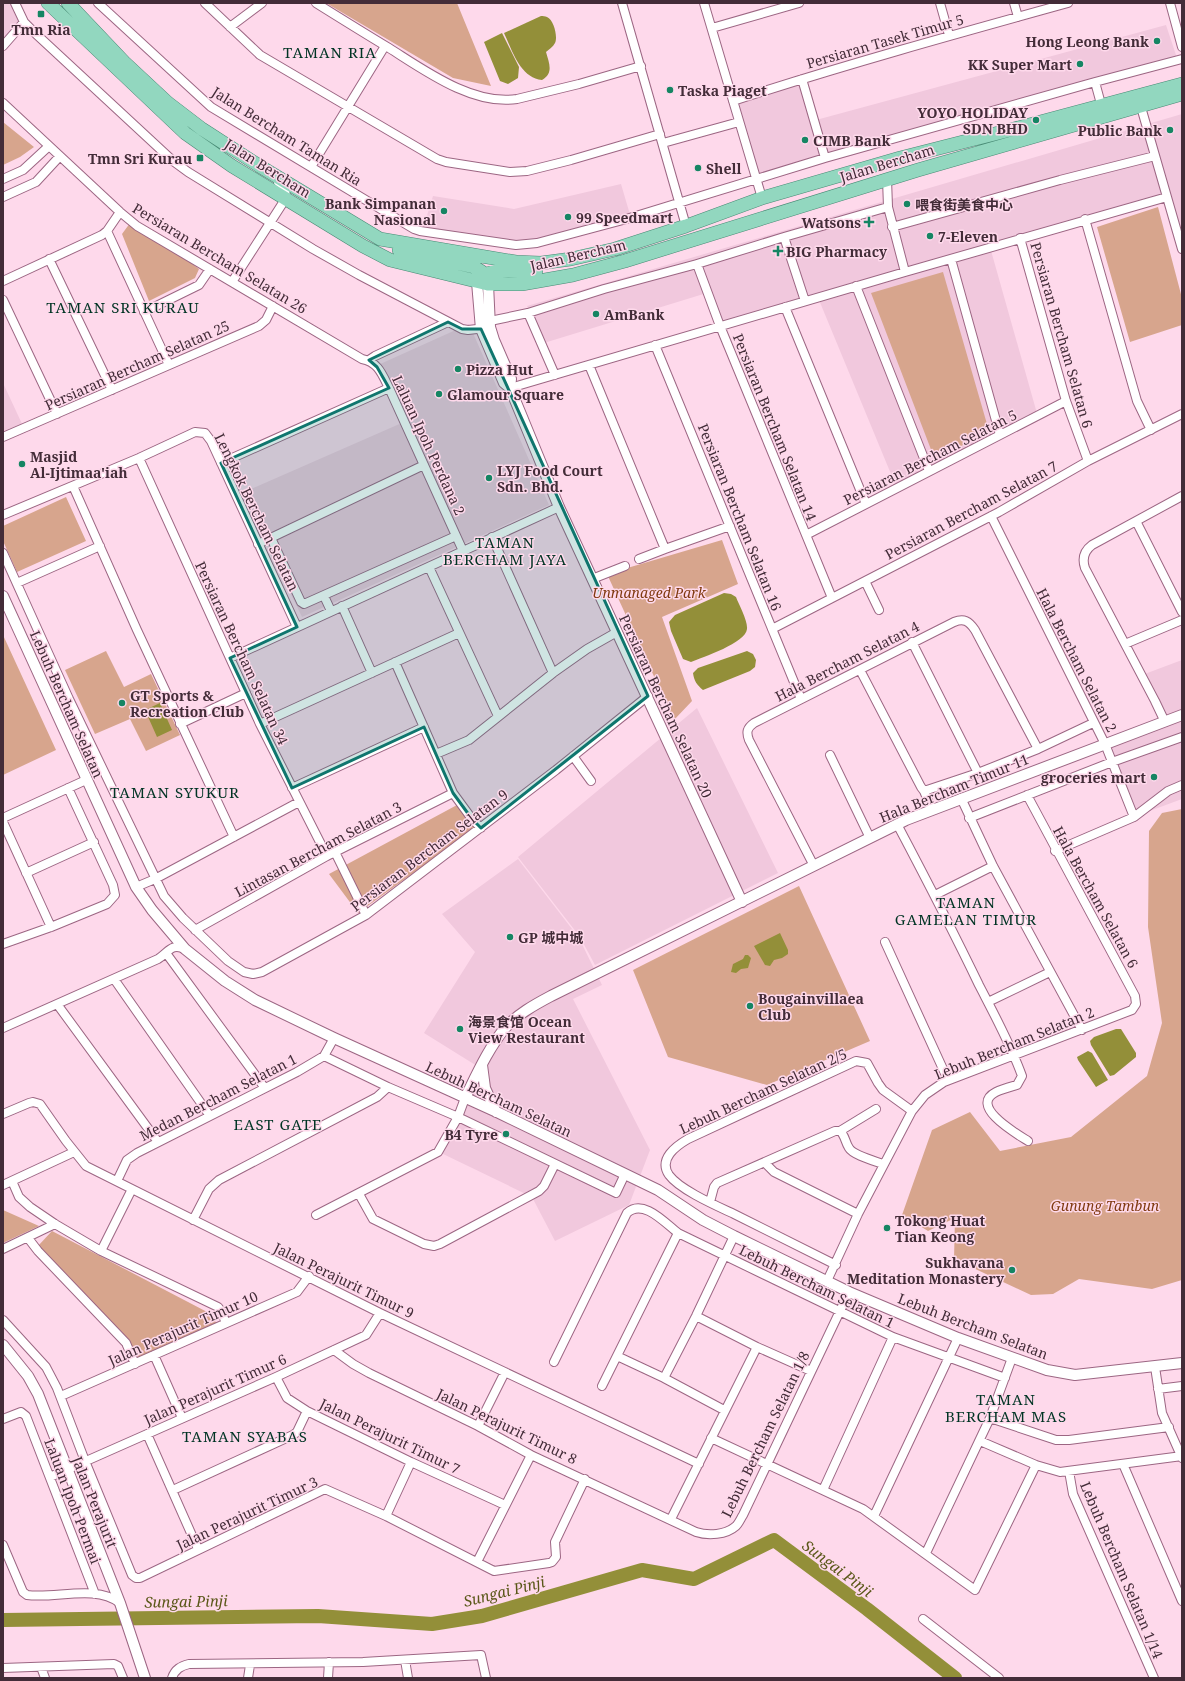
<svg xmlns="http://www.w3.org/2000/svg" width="1185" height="1681" font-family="'Noto Serif','Noto Sans SC',serif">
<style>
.built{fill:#f1c8dd}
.green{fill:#d7a58d}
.water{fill:#938f39}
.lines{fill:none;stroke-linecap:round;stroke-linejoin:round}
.river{stroke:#938f39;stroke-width:14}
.minor-casing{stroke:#9c6683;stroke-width:10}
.tertiary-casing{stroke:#9c6683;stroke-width:12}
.primary-casing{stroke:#478a74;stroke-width:14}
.minor{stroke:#fff;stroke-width:8}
.tertiary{stroke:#fff;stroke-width:10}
.primary{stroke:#92d7bf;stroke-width:13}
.marked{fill:#0f766e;fill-opacity:0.2;stroke:#0f766e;stroke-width:3;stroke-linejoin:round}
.poi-dot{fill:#158563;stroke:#fed9eb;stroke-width:1.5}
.labels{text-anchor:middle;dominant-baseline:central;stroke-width:3;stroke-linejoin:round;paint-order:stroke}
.poi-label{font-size:14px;font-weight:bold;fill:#432c38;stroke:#fed9eb;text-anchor:start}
.street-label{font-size:14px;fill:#432c38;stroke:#fed9eb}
.park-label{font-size:14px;font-style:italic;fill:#803a10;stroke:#fed9eb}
.neighbourhood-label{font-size:15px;letter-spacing:1px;fill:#003424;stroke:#fed9eb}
.water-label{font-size:15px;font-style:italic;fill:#5a5718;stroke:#fed9eb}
</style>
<rect width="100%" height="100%" fill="#fed9eb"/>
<path class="built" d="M 3,3 L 15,3 L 25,22 L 3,46 Z
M 1166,25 L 1178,61 L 760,182 L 737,99 L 804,80 L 816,120 Z
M 1182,114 L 1182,252 L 1166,198 L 990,247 L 1038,417 L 898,491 L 819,300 L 720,323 L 710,292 L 544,343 L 527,306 Z
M 621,184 L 631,218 L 516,245 L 422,232 L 433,196 L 514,209 Z
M 469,324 L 549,505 L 302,617 L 242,493 L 404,422 L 378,365 Z
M 3,383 L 23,426 L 3,435 Z
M 1182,660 L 1182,799 L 1136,816 L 1105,745 L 1164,722 L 1142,675 Z
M 697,708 L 778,873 L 595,965 L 580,937 L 518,857 Z
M 518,859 L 579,938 L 602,985 L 573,999 L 650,1150 L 629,1205 L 555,1241 L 532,1197 L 441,1153 L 477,1066 L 424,1033 L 475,952 L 442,914 Z"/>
<path class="green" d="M 326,3 L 457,3 L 491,86 L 453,78 Z
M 3,122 L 34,147 L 20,157 L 3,165 Z
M 1158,207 L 1182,298 L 1182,325 L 1130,342 L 1097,227 Z
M 133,219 L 199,269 L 195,278 L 149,301 L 122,234 Z
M 943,272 L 989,431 L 935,460 L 871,293 Z
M 66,497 L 86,541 L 17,572 L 3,541 L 3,526 Z
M 722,540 L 738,584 L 662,617 L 692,701 L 674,720 L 607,574 Z
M 3,635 L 56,750 L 3,775 Z
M 106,651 L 124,687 L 151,674 L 180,735 L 146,751 L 130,719 L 95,734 L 65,670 Z
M 457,805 L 478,826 L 358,913 L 329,874 Z
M 1182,809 L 1182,1280 L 1152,1289 L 1079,1279 L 1053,1294 L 1031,1295 L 954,1259 L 955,1218 L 928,1231 L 902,1215 L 932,1130 L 970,1112 L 1000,1151 L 1071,1137 L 1147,1076 L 1162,1023 L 1148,927 L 1149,831 L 1162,813 Z
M 799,886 L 870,1041 L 767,1085 L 668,1057 L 633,970 Z
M 3,1210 L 39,1226 L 3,1243 Z
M 52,1231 L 211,1314 L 217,1324 L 139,1359 L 122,1332 L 45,1257 L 38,1246 Z"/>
<path class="water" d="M 541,16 C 543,16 545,16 547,17 C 554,20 558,37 555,43 C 553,47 549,49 546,52 C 549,63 554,73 542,80 C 520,78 512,50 504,33 Z
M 502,33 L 519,67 L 518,78 L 508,84 L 500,81 L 484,42 Z
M 724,593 L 731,594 L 736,597 C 739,605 748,621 747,629 C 746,643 703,657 691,662 L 683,659 L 671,631 L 669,622 L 675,615 Z
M 747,651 L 753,654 L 756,660 L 755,667 L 750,671 L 703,690 C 697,685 694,681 693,673 L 698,668 Z
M 160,703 L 172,730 L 157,737 L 145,710 Z
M 780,933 L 788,950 L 788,954 L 782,958 L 774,960 L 770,966 L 765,965 L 754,946 Z
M 745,955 L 748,955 L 751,958 L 748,968 L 741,969 L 736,973 L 731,972 L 733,964 L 743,959 Z
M 1116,1029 L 1121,1029 L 1136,1053 L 1136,1057 L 1114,1075 L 1110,1076 L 1091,1045 L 1090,1041 L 1094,1037 Z
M 1088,1051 L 1092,1053 L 1108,1080 L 1096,1087 L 1078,1060 L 1077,1057 Z"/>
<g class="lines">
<path class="river" d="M 3,1620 L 318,1616 L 432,1624 L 482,1616 L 642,1570 L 694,1579 L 774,1540 L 867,1609 L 955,1678"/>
<defs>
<path id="minor" d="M 15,3 L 24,22 L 36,34 L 173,161 L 188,172 L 313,249 L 359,275 L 462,329 L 468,330 L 486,328
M 98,3 L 211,107 L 414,229 L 420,231 L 516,245 L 537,243 L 623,220 L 825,158 L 1095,82 L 1182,59
M 205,3 L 260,55 L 437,159 L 446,162 L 510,172 L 527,171 L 571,160 L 660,134
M 316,3 C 340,18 364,33 389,48 C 424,70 473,106 517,99 L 579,84 L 641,66
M 622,3 L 686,226
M 704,3 L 762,198
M 940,3 L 949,35
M 1014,3 L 1018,17
M 1170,3 L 1182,47
M 230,27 L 262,3
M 712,28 L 799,3
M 3,46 L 24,22
M 802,79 L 825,158
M 1095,82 L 1101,104
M 733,101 C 844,65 956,34 1068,3
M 3,103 L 120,212 L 137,226 L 362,359 C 378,362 382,374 389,388 L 463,551
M 1141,107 L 1182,249
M 663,143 L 739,122
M 311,167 L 385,46
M 3,179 L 23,170 L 49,146
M 887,179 L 888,207 L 905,272
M 3,197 L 36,182 L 60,156
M 1085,219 L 1137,401 L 1151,430
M 892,227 L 1060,180 L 1155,156
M 107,231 L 169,365
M 784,237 L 805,301
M 1020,238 L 1066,401 L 1088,461
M 49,259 L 112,390
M 951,259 L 1000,435
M 697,264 L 720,326 L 832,598
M 3,281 L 102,235 L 107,231 L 120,212
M 232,282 L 286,198 L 285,188 L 278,182
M 856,286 L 929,471
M 3,300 L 57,414
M 785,307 L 866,504
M 144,312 L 199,285 L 210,269
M 528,313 L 555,375
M 490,321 L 528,313 L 604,289 L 697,264 L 784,237 L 888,207
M 655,345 L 801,699
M 369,360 L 375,356 L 448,322
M 589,365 L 665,549 L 730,526
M 510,388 L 905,272 L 1167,197
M 3,437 L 259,326 L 266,320 L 273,306
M 139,458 L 260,724 L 327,856
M 221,463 L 389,388
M 73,486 L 137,630 L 234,837
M 3,515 L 139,458 L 195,432 L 205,433 L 211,441 L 297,627
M 991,516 L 1105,744 L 1134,817
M 1136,521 L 1182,612
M 806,535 L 1066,401
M 492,537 L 553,673
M 271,538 L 301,602 L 304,604 L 456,536
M 258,544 L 424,465
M 3,553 L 69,699 L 164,896 L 183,918 L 228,961 L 244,972 L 253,974 L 262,972 L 366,915 L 556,770 L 648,696
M 639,559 L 665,549
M 429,567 L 498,716
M 592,579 L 625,566
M 865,581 L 879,610
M 17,583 L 100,546
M 324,596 L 331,611
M 342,606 L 372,673
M 772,629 L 999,512 L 1088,461 L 1182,414
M 912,642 L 978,773
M 1125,644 L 1182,620
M 230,658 L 559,507
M 395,662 L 453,793 L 472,819 L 481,828
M 860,670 L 921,787 L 924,791 L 978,773 L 1038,749 L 1093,723
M 1165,722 L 1155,701 L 1085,568 C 1082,559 1084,551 1092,545 L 1182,496
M 180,724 L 246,693
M 260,724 L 459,633
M 436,754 L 469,740 L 553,673 L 587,649 L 617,632
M 830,755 L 870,838
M 573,756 L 591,781
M 292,788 L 424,727
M 924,791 L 932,810
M 961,798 L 993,866 L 1082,1030
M 3,818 L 86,780
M 969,818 L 1112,762 L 1182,737
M 3,822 L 51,927
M 897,824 C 925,877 953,931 979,985 C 994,1014 1011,1045 1022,1076 L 1017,1085 C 1010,1087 1002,1089 996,1092 C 968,1106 1017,1134 1028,1141
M 1055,851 L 1134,817 L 1168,791 L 1182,785
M 335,852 L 366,915
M 814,866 L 749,740 C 746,732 747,728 754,723 L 954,622 C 964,618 969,621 975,630 L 1038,749
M 26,873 L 94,842
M 136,887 L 155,879 L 299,802
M 935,895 L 993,866
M 195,930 L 327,856 L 453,793
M 885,942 L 948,1080
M 3,944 L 51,927 L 107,904 L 115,895 L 113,885 L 68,788
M 166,953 L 264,1087
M 114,979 L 210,1116
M 988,1002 L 1050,972
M 57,1004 L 158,1142
M 3,1028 L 158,959 C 169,952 171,943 185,949
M 388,1087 L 458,1117 L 616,1193 L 625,1174
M 3,1114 L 29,1103 L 33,1102 L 40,1104 L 66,1141 L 86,1166 L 380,1313 L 699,1464
M 840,1131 C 845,1135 845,1142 849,1148 C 853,1155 875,1161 883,1164
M 765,1163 L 774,1172 L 858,1214
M 12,1181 L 19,1197 L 30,1207 L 55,1224 L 101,1251 L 218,1307 L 221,1311 L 226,1323
M 117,1181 L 127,1160 L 137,1153 L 297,1072 L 324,1056 L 334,1038
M 3,1185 L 74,1152
M 359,1194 L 373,1219 L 424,1244 L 434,1246 L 440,1244 L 539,1191 L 544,1186 L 555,1164
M 710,1202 L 714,1187 L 717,1183 L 835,1131 L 840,1131 L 876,1109
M 316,1215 L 438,1152 L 458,1117 L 465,1098
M 193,1220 L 209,1189 L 219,1180 L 377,1097 L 388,1087 L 324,1056
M 28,1238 L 38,1251 L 126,1343 L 135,1364
M 3,1249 L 55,1224
M 101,1251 L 132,1189
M 836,1265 C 802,1248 768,1231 734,1214 C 717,1206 680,1190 669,1175 C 658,1159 676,1146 688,1139 L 856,1061 L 867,1063 L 878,1083 L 883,1090 L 912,1111
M 827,1281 L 858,1214 L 912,1111 L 925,1095 L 944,1082 L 1132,1010 L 1136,1004 L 1135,996 L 1027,795
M 696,1316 L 757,1347 L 811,1371
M 3,1320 L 46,1367 L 57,1388 L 85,1461 L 132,1575 L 136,1578 L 140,1578 L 325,1489 L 386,1516 L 494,1571 L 549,1563 L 552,1562 L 556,1557 L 555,1542 L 585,1479
M 334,1350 L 353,1364 L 369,1373 L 478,1426 L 531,1455 L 696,1532 C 708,1536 726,1535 736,1526 C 739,1523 741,1518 743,1515 L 849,1292
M 154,1355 L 182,1418
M 617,1356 L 664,1378 L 724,1410
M 554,1362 L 627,1213 C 643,1198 665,1223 678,1233 L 893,1337 L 1005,1378
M 1155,1367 L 1162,1413 L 1182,1458
M 276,1377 L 287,1398 L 307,1411 L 411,1462 L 505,1505
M 664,1378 L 696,1316 L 734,1236
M 602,1386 L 678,1233
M 1158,1389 L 1182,1386
M 61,1396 L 297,1292 L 309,1276
M 990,1418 L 1056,1440 L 1069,1440 L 1169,1427
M 3,1419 L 21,1412 L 26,1416 L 95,1594
M 478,1426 L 505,1372
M 147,1434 L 198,1549
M 711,1438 L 863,1509 L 975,1590 L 1036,1465
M 980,1441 L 1036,1465 L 1060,1472 L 1182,1456
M 1123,1464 L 1182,1601
M 1069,1471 L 1073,1494 L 1154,1678
M 50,1477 L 276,1377 L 366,1335 L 380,1313
M 173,1490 L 293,1435 L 297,1432 L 307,1411
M 823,1490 L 893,1337
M 386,1516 L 411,1462
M 874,1516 L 958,1338
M 671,1519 L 757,1347
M 3,1545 L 23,1592 L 27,1595 C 56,1599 95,1584 120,1603
M 926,1553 L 990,1418 L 1012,1358
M 477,1562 L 531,1455
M 923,1619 L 999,1678
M 405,1660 L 408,1678
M 41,1667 L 45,1678
M 3,1668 L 114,1664 L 118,1666 L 123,1678
M 172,1678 C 175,1669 181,1666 189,1664 L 363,1662 L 481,1655 L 486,1678
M 248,1678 L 250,1665
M 328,1678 L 329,1662"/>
<path id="tertiary" d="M 477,282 L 481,329 L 504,383 L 510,388
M 488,284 L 490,327 L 494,340 L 511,379 L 510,388 L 520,412 L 559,507 L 742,902
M 3,596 L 136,887 L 152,910 L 185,949 L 225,981 L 255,1000 L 334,1038 L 499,1113 L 658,1190 L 703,1220 L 734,1236 L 849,1292 L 958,1338 L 1047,1370 L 1075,1375 L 1182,1363
M 482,1065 L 485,1088 L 496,1112
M 465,1098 C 477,1074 488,1049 505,1028 C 518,1014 534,1005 551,996 L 906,820 L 1182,715
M 3,1345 L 28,1376 L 38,1394 L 120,1603 L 145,1678"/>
<path id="primary" d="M 48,3 L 185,133 L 232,166 L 363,246 L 390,260 L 488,284 L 522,284 L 573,275 L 625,261 L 918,170 L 1182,94
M 68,3 L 124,62 L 168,103 L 202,129 L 261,167 L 380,239 L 516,262 L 541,263 L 571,259 L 615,249 L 686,226 L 762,198 L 900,158 L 1010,130 L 1182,84
M 399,250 L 474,267 L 482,272 L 488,284
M 478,281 C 491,265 518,273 536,271"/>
</defs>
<use href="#minor" class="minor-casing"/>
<use href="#tertiary" class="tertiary-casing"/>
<use href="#primary" class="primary-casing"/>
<use href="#minor" class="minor"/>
<use href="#tertiary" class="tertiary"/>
<use href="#primary" class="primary"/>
</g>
<path class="marked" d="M 448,322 L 462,329 L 481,329 L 648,696 L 481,828 L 472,819 L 453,793 L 424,727 L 292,788 L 230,658 L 297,627 L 221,463 L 389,388 L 377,367 L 369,360 Z"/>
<g class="poi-dot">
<rect x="37" y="10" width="8" height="8" rx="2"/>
<circle cx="1157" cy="41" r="4"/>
<circle cx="1080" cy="64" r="4"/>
<circle cx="670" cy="90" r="4"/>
<circle cx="1036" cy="120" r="4"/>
<circle cx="1170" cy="130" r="4"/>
<circle cx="805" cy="140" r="4"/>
<rect x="196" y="154" width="8" height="8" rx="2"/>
<circle cx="698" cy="168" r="4"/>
<circle cx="907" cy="204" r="4"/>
<circle cx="444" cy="211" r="4"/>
<circle cx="568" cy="217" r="4"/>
<path d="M867 216h4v4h4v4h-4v4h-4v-4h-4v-4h4z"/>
<circle cx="930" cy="236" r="4"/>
<path d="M776 245h4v4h4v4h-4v4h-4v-4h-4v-4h4z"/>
<circle cx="596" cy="314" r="4"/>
<circle cx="458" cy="369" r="4"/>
<circle cx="439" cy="394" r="4"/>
<circle cx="22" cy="464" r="4"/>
<circle cx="489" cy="478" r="4"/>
<circle cx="122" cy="703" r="4"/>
<circle cx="1154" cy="777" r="4"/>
<circle cx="510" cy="937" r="4"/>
<circle cx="750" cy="1006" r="4"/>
<circle cx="460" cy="1029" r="4"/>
<circle cx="506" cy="1134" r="4"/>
<circle cx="887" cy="1228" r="4"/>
<circle cx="1012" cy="1270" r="4"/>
</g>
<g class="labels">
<g class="poi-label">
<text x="41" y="29" text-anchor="middle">Tmn Ria</text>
<text x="1149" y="41" text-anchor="end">Hong Leong Bank</text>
<text x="1072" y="64" text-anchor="end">KK Super Mart</text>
<text x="678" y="90">Taska Piaget</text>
<text x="1028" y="112" text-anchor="end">YOYO HOLIDAY<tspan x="1028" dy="16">SDN BHD</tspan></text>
<text x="1162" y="130" text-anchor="end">Public Bank</text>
<text x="813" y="140">CIMB Bank</text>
<text x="192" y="158" text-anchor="end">Tmn Sri Kurau</text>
<text x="706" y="168">Shell</text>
<text x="436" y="203" text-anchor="end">Bank Simpanan<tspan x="436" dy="16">Nasional</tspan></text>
<text x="915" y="204">喂食街美食中心</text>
<text x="576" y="217">99 Speedmart</text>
<text x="861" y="222" text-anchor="end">Watsons</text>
<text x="938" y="236">7-Eleven</text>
<text x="786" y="251">BIG Pharmacy</text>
<text x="604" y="314">AmBank</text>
<text x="466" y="369">Pizza Hut</text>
<text x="447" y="394">Glamour Square</text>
<text x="30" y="456">Masjid<tspan x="30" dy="16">Al-Ijtimaa'iah</tspan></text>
<text x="497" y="470">LYJ Food Court<tspan x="497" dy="16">Sdn. Bhd.</tspan></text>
<text x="130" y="695">GT Sports &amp;<tspan x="130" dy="16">Recreation Club</tspan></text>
<text x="1146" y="777" text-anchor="end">groceries mart</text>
<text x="518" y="937">GP 城中城</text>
<text x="758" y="998">Bougainvillaea<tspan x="758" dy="16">Club</tspan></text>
<text x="468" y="1021">海景食馆 Ocean<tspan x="468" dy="16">View Restaurant</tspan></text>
<text x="498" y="1134" text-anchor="end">B4 Tyre</text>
<text x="895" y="1220">Tokong Huat<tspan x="895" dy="16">Tian Keong</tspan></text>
<text x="1004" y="1262" text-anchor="end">Sukhavana<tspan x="1004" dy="16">Meditation Monastery</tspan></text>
</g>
<g class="street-label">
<text transform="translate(885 41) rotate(-16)">Persiaran Tasek Timur 5</text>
<text transform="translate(287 136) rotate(32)">Jalan Bercham Taman Ria</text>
<text transform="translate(887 163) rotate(-17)">Jalan Bercham</text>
<text transform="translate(268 168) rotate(32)">Jalan Bercham</text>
<text transform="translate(578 255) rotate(-13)">Jalan Bercham</text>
<text transform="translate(220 258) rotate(31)">Persiaran Bercham Selatan 26</text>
<text transform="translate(1062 335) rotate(74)">Persiaran Bercham Selatan 6</text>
<text transform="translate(137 365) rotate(-24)">Persiaran Bercham Selatan 25</text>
<text transform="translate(775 427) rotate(68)">Persiaran Bercham Selatan 14</text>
<text transform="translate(429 445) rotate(65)">Laluan Ipoh Perdana 2</text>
<text transform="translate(930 457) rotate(-27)">Persiaran Bercham Selatan 5</text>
<text transform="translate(971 510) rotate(-28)">Persiaran Bercham Selatan 7</text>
<text transform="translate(257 512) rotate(64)">Lengkok Bercham Selatan</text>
<text transform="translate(740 517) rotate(68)">Persiaran Bercham Selatan 16</text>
<text transform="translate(242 653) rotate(65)">Persiaran Bercham Selatan 34</text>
<text transform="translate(1077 660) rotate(63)">Hala Bercham Selatan 2</text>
<text transform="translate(847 661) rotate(-27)">Hala Bercham Selatan 4</text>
<text transform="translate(67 704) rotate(66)">Lebuh Bercham Selatan</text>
<text transform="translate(666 706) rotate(65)">Persiaran Bercham Selatan 20</text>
<text transform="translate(954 788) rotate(-22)">Hala Bercham Timur 11</text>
<text transform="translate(318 849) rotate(-28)">Lintasan Bercham Selatan 3</text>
<text transform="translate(429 850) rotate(-37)">Persiaran Bercham Selatan 9</text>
<text transform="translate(1096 897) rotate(61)">Hala Bercham Selatan 6</text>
<text transform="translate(1014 1043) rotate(-22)">Lebuh Bercham Selatan 2</text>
<text transform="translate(763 1091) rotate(-25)">Lebuh Bercham Selatan 2/5</text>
<text transform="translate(218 1097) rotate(-27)">Medan Bercham Selatan 1</text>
<text transform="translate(499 1099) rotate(25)">Lebuh Bercham Selatan</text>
<text transform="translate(344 1280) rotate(26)">Jalan Perajurit Timur 9</text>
<text transform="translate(817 1286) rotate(26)">Lebuh Bercham Selatan 1</text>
<text transform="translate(973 1326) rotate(21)">Lebuh Bercham Selatan</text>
<text transform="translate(183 1328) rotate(-24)">Jalan Perajurit Timur 10</text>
<text transform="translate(215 1389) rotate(-24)">Jalan Perajurit Timur 6</text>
<text transform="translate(507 1426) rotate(26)">Jalan Perajurit Timur 8</text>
<text transform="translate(765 1434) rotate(-64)">Lebuh Bercham Selatan 1/8</text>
<text transform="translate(390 1436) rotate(26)">Jalan Perajurit Timur 7</text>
<text transform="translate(73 1501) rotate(69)">Laluan Ipoh Permai</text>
<text transform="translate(95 1502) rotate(68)">Jalan Perajurit</text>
<text transform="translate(247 1513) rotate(-25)">Jalan Perajurit Timur 3</text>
<text transform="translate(1122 1570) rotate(67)">Lebuh Bercham Selatan 1/14</text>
</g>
<g class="park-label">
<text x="649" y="592">Unmanaged Park</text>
<text x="1105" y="1205">Gunung Tambun</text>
</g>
<g class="neighbourhood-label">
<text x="330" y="52">TAMAN RIA</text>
<text x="123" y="307">TAMAN SRI KURAU</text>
<text x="505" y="542">TAMAN<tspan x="505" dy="17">BERCHAM JAYA</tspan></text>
<text x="175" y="792">TAMAN SYUKUR</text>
<text x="966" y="902">TAMAN<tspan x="966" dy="17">GAMELAN TIMUR</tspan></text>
<text x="278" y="1124">EAST GATE</text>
<text x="1006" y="1399">TAMAN<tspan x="1006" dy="17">BERCHAM MAS</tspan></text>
<text x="245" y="1436">TAMAN SYABAS</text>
</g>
<g class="water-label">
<text transform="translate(838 1568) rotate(37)">Sungai Pinji</text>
<text transform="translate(504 1591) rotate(-14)">Sungai Pinji</text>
<text transform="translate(186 1601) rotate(-1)">Sungai Pinji</text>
</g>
</g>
<rect width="1185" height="1681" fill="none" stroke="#432c38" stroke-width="8"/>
</svg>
